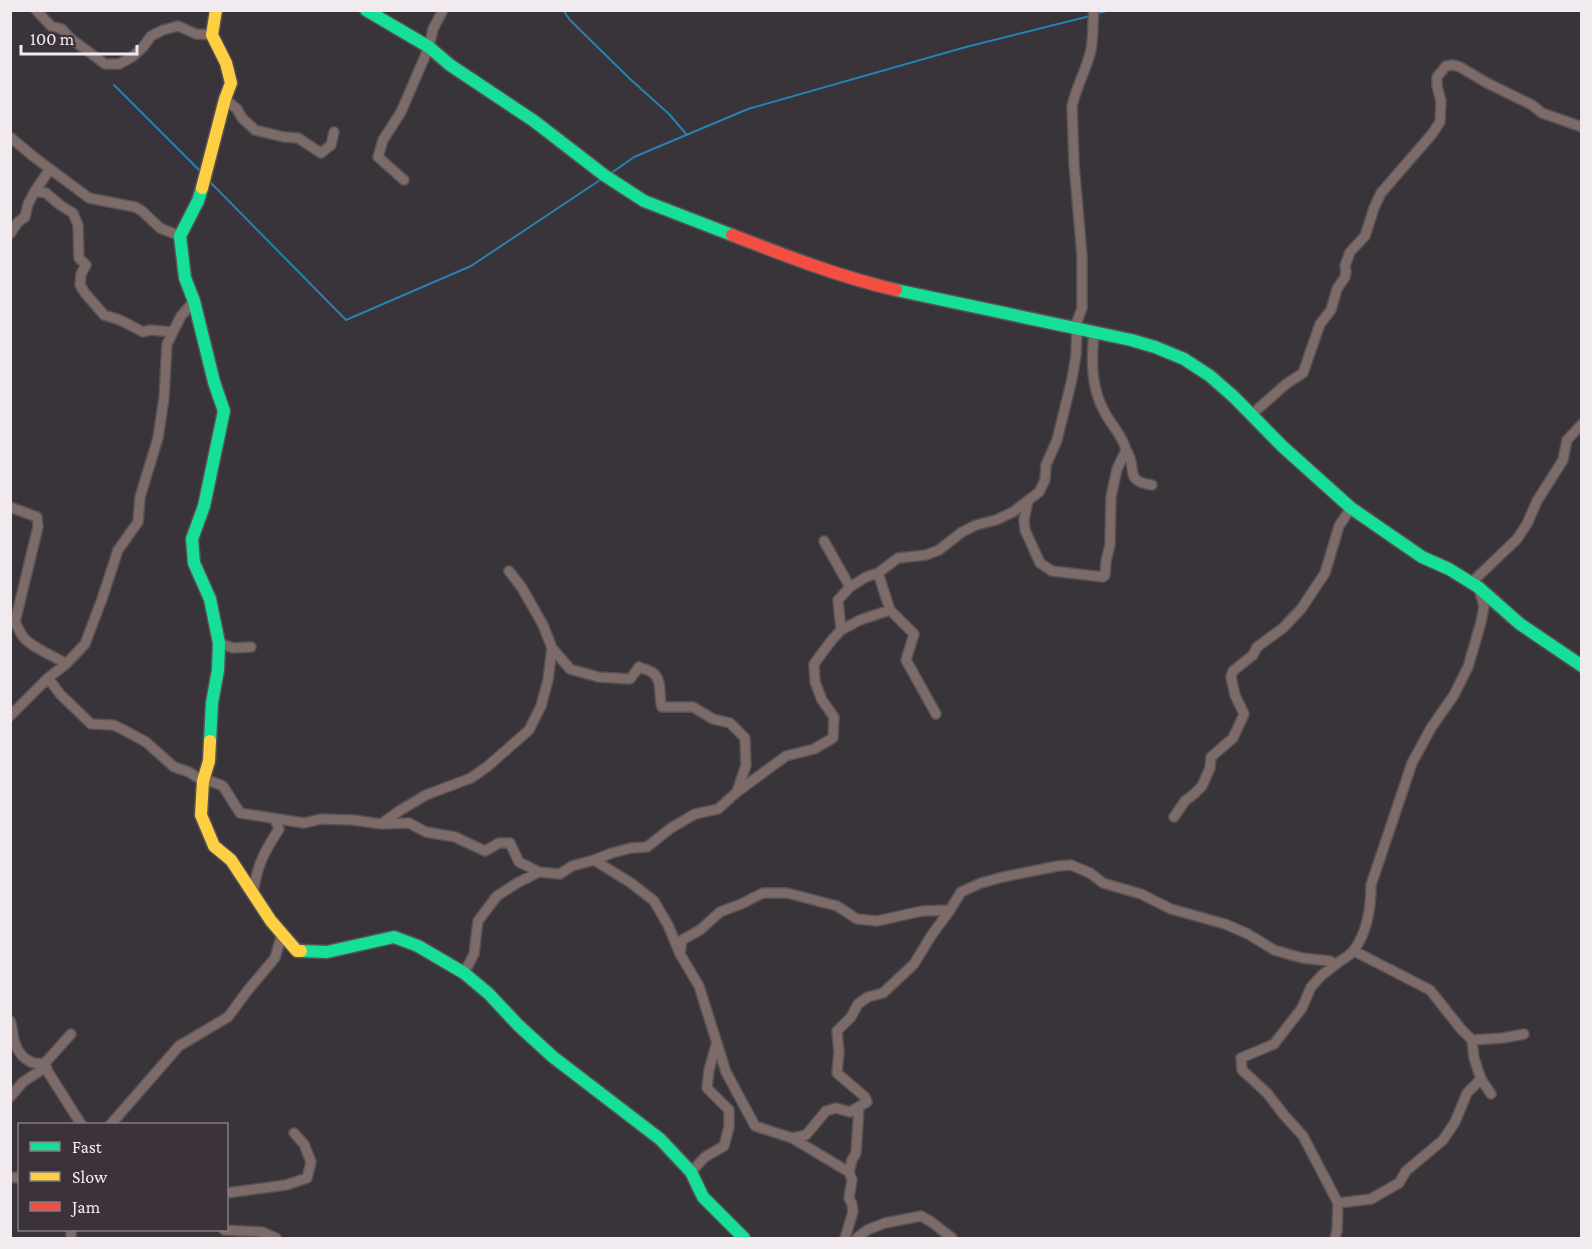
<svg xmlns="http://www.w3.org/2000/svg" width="1592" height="1249" font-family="'Crimson Pro',serif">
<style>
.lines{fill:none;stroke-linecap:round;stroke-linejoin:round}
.stream{stroke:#2582b5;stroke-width:2}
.street-casing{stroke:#565255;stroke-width:12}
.fast-casing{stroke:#565255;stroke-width:15}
.slow-casing{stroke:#565255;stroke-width:15}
.jam-casing{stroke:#565255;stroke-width:15}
.street{stroke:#7d6b6a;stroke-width:9}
.fast{stroke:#16e098;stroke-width:12}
.slow{stroke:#ffcf43;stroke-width:12}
.jam{stroke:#f24e42;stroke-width:12}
</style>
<rect width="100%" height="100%" fill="#393439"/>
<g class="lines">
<path class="stream" d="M 563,10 L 570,20 L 629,78 L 669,114 L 687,135
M 1095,14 L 1110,10
M 114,85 L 201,172
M 610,174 L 634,157 L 748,109 L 966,47 L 1090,16
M 209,181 L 346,320 L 471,266 L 603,178"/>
<defs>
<path id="street" d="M 36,10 L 51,26 L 62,29 L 70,38 L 105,64 L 119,64 L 132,57 L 143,47 L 151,36 L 163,30 L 178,26 L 196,34 L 212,35
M 225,99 L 237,109 L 242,118 L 255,130 L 284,137 L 298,138 L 321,153 L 331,145 L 334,132
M 10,137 L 34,157 L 89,198 L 135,207 L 142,211 L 160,228 L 180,236
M 404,180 L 378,157 L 383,140 L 401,112 L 429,47 L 433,29 L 443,10
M 35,191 L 46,193 L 60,205 L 73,213 L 78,225 L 79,258 L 86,265 L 81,274 L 80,285 L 85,293 L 104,315 L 120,320 L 143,332 L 150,330 L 173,332
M 10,234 L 18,222 L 25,217 L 28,204 L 35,191 L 50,169
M 1251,415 L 1286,384 L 1303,373 L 1320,324 L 1331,310 L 1337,289 L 1345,277 L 1346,272 L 1345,266 L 1350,252 L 1365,236 L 1374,208 L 1381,193 L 1432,134 L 1440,122 L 1441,101 L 1437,86 L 1437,77 L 1446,66 L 1453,65 L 1460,67 L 1487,83 L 1532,105 L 1542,113 L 1582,127
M 1126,450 C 1139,468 1122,481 1152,485
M 1028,501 L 1024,520 L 1025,530 L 1040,563 L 1052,571 L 1103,577 L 1105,575 L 1106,561 L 1110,545 L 1111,497 L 1117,469 L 1126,450 C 1123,436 1112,426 1105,413 C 1091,388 1091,361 1094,333
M 10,507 L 37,517 L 38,527 L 15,622 C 18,628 21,635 25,639 C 36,650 53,655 66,664
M 824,541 L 850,587 L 838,600 L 841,630 L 831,641 L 814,664 L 815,682 L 822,700 L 834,717 L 833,738 L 814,749 L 786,756 L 737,792 L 718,809 L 695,814 L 671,828 L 647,847 L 631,848 L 612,853 L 594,860 L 631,883 L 654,901 L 668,925 L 680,954 L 699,986 L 726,1072 L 755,1126 L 792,1138 L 849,1172 L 852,1180 L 849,1198 L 852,1204 L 853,1212 L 845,1238
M 878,573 L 890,610
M 1471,583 L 1517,539 L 1527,524 L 1537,501 L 1563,460 L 1567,440 L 1582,424
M 850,587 L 866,577 L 878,573 L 898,558 L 926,555 L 939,550 L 962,532 L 976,525 L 996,520 L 1013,512 L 1039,492 L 1045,480 L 1046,465 L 1057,440 L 1072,379 L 1076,355 L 1077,322 L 1082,308 L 1082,256 L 1074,164 L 1072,106 C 1076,88 1085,72 1090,54 C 1094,40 1092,25 1094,10
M 841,630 L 860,620 L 890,610 L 914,634 L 906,660 L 936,714
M 219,643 L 233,648 L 251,647
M 552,648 L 570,669 L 598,677 L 630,679 L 639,667 C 643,669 650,670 653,673 C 663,680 658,696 662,707 L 693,707 L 713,719 L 730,723 L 745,738 L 746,765 L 737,792
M 48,678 L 66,664 L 85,644 L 102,599 L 118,550 L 138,522 L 140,497 L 158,438 L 164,398 L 167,344 L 181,316 L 194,301
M 10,716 L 48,678 L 60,694 L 91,724 L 113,725 L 122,729 L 146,742 L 174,767 L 189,772 L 203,781 L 213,782 L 223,786 L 240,813 L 304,823 L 321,819 L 353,820 L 381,824 L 409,823 L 426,832 L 455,837 L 485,851 L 499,843 L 510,843 L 519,862 L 539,872 L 560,874 L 572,866 L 594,860
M 1174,817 L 1185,801 L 1194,794 L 1202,786 L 1210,768 L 1211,757 L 1233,738 L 1244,714 L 1235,695 L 1231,677 L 1233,671 L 1253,655 L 1257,647 L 1283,628 L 1301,609 L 1325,573 L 1339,526 L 1351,508
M 381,824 L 399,811 L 426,795 L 471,778 L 488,766 L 529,730 L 541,706 L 548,680 L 552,648 L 543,625 L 522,588 L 509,571
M 253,895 C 256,867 264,852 279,829 L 274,818
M 1354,951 L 1430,990 L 1461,1029 L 1472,1040
M 680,954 L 682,940 L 700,930 L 720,912 L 741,904 L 763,893 L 787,893 L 837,906 L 857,919 L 877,921 L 922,911 L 950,910 L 961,892 L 981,883 L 1003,877 L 1058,866 L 1071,865 L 1090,873 L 1103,883 L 1141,894 L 1171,909 L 1225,924 L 1248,934 L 1274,950 L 1302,958 L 1330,961 L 1335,965 C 1341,960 1350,956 1354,950 C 1368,931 1371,908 1371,885 L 1412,763 L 1431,728 L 1454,695 L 1468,667 L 1481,622 L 1484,606 L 1479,589
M 1335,965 L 1322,975 L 1311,987 L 1302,1008 L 1274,1044 L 1241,1058 L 1242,1070 L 1267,1093 L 1284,1115 L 1303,1136 L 1338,1203 L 1337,1231 L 1335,1238
M 464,973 L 474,954 L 478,921 L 497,896 L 517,883 L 539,872
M 10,1021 C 13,1027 12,1034 14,1040 C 18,1055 29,1066 45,1063 L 43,1069 L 23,1082 L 10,1097
M 71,1034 L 45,1063 L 48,1072 L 81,1124
M 1481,1079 L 1491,1094
M 111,1124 L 179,1046 L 228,1017 L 248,990 L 275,958 L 282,934
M 792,1138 L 806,1135 L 826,1111 L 836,1108 L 850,1112 L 867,1102 L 865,1097 L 837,1073 L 839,1052 L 837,1031 L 851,1017 L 858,1004 L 868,997 L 883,993 L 914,964 L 931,936 L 950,910
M 691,1172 L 705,1157 L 724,1146 L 729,1127 L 729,1110 L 707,1088 L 709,1070 L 716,1045
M 849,1172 L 852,1160 L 856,1153 L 859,1107
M 10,1177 L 20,1178
M 226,1193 L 286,1185 L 307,1178 L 311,1162 L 304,1144 L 294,1133
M 1338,1203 L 1371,1199 L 1399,1183 L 1406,1171 L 1443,1140 L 1455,1122 L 1467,1093 L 1481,1079 L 1474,1058 L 1472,1040 L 1503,1038 L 1524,1034
M 71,1230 L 71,1238
M 224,1230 L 262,1232 L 276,1238
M 857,1238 L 867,1230 L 885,1223 L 921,1216 L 930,1221 L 952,1238"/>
<path id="fast" d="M 366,10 L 429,47 L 450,65 L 534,121 L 604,175 L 644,201 L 732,235
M 202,188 L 198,201 L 180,236 L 185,278 L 194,301 L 214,382 L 224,411 L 204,506 L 192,539 L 194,563 L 210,599 L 219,643 L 218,670 L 212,703 L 210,741
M 896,290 L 1131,340 L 1155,347 L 1184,359 L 1210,376 L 1234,397 L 1282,446 L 1351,508 L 1422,557 L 1449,569 L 1478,587 L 1520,624 L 1582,666
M 301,951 L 327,952 L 394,937 L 418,946 L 464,973 L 489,994 L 518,1025 L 553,1057 L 660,1139 L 691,1172 L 703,1197 L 744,1238"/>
<path id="slow" d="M 202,188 L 225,99 L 231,83 L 226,63 L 212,35 L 216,10
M 210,741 L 209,761 L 203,781 L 201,815 L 214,846 L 231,860 L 271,921 L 297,951 L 301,951"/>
<path id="jam" d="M 732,235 C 786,256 840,277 896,290"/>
</defs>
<use href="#street" class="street-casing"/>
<use href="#fast" class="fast-casing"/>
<use href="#slow" class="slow-casing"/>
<use href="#jam" class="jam-casing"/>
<use href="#street" class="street"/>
<use href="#fast" class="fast"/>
<use href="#slow" class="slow"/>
<use href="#jam" class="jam"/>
</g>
<rect width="1592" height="1249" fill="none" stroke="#f1ebf0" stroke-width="24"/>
<rect x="18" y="1123" width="210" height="108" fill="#3b323a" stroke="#847c83" stroke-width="1.5"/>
<rect x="30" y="1142" width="30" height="9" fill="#16e098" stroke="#847c83" stroke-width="1.5"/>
<text x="72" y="1153" font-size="18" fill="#f1ebf0">Fast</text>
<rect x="30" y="1172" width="30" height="9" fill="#ffcf43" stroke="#847c83" stroke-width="1.5"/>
<text x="72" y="1183" font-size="18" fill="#f1ebf0">Slow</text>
<rect x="30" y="1202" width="30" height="9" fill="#f24e42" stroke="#847c83" stroke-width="1.5"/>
<text x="72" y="1213" font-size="18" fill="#f1ebf0">Jam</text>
<path d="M21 45v9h116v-9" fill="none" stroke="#f1ebf0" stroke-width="3"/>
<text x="30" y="45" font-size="18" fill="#f1ebf0" stroke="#3b323a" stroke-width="4.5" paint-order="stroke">100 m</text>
</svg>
